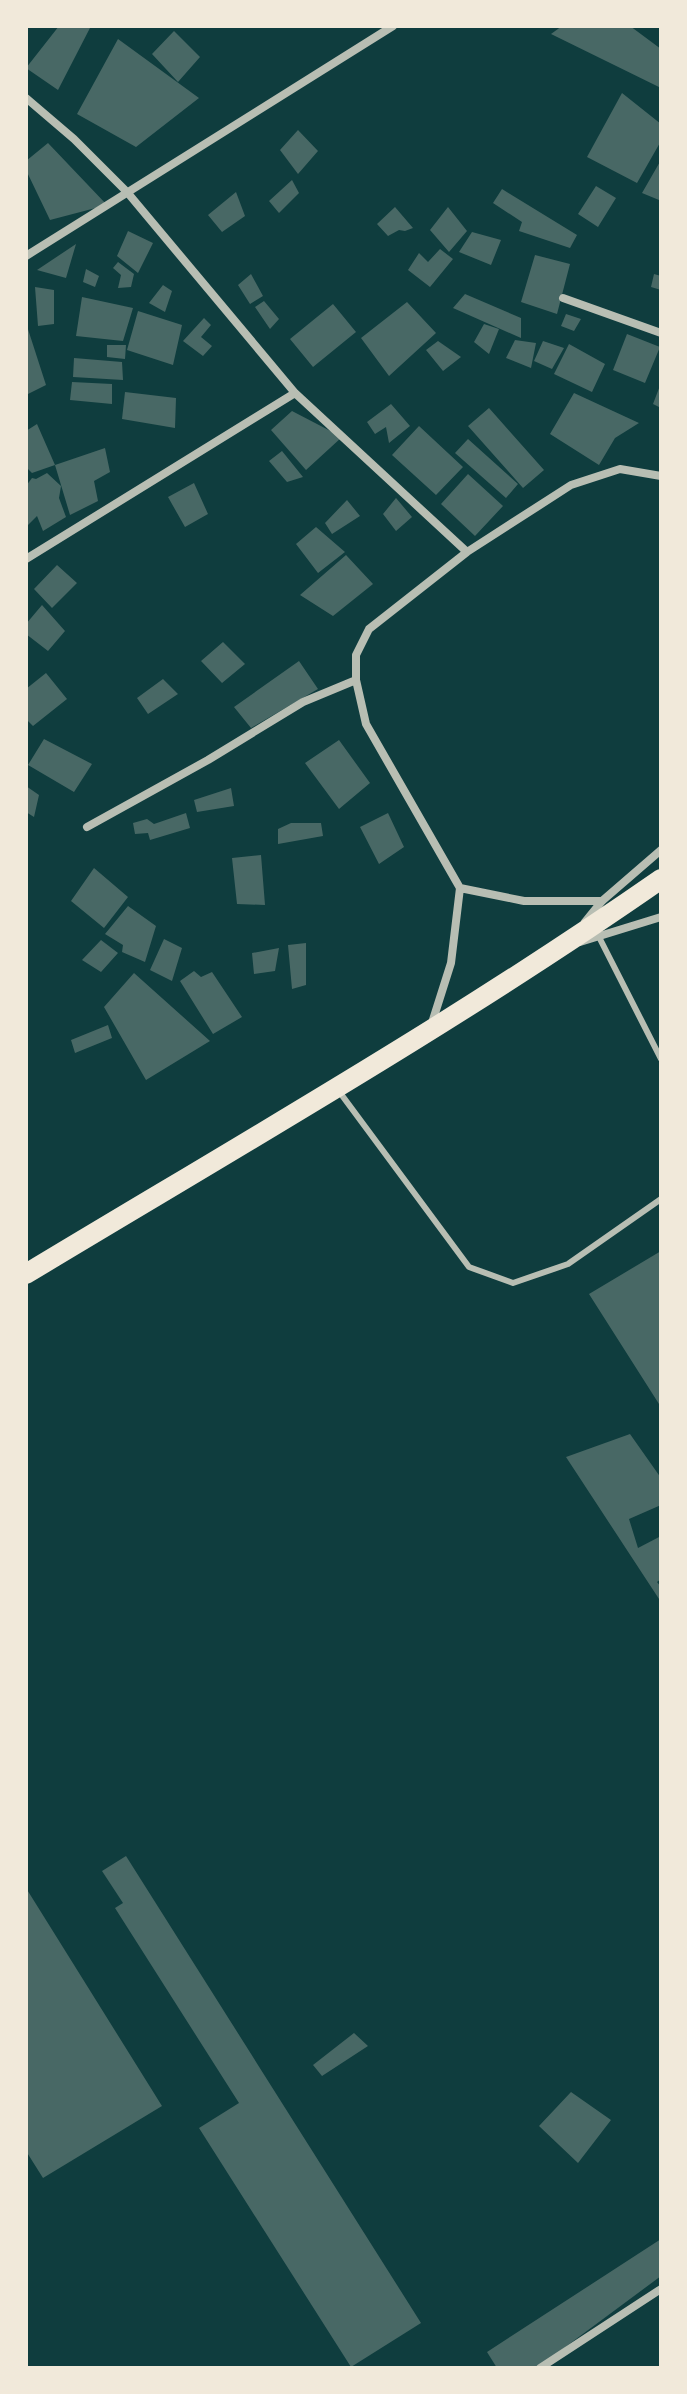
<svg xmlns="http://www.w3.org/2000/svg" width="687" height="2394" font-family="Lato,sans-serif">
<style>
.building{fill:#486865}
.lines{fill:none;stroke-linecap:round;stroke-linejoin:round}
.service{stroke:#b8beb3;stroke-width:6}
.minor{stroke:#b8beb3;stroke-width:8}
.primary{stroke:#f1e9da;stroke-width:20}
</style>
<rect width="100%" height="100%" fill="#0f3d3e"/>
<path class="building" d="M 59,26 L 91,26 L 58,90 L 26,68 Z
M 562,26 L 630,26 L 661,49 L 661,88 L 551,34 Z
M 174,31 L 200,57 L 178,82 L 152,54 Z
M 118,39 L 199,98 L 136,147 L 77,114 Z
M 622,93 L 661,124 L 661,141 L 637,183 L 587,157 Z
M 298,130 L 318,151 L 298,174 L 280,150 Z
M 48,143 L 107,205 L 50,220 L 26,170 L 26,161 Z
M 661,160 L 661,196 L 659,200 L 642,193 Z
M 292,180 L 299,193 L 279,213 L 269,201 Z
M 596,186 L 616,198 L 598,227 L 578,214 Z
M 502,189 L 577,235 L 570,248 L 519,231 L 522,222 L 493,203 Z
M 236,192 L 245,216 L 222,232 L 208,215 Z
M 395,207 L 413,228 L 405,231 L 399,230 L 388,236 L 377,224 Z
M 448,207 L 467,231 L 449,252 L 430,230 Z
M 128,231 L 153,243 L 138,273 L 117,256 Z
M 472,232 L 501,240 L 491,265 L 459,252 Z
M 76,244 L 66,278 L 37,270 Z
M 440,249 L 453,259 L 430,287 L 408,270 L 419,253 L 428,262 Z
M 535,255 L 570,264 L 557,314 L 521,302 Z
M 118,262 L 134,274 L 131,287 L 118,288 L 121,275 L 113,268 Z
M 86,269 L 99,276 L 95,287 L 83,282 Z
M 251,274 L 263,296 L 250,304 L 238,285 Z
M 654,274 L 661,276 L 661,290 L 651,287 Z
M 163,285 L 172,291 L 165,312 L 149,303 Z
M 35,287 L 54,290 L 54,324 L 38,326 Z
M 465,294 L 521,318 L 521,338 L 453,308 Z
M 82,297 L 133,308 L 123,341 L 76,336 Z
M 264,301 L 279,319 L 270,329 L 255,307 Z
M 407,302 L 436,333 L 389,376 L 361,338 Z
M 333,304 L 356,332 L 313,367 L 290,339 Z
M 138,311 L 182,325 L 173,365 L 127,350 Z
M 566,314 L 581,319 L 574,331 L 561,326 Z
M 204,318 L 211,325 L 201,337 L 212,346 L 203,356 L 183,341 Z
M 26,323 L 46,385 L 26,395 Z
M 484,324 L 499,329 L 489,354 L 474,342 Z
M 627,334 L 660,347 L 645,383 L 613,370 Z
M 515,340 L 536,343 L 531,368 L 506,358 Z
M 438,341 L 461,357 L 443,371 L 426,350 Z
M 543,341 L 564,348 L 552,369 L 534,361 Z
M 569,344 L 605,364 L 592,392 L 554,374 Z
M 107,345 L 126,345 L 125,359 L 107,357 Z
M 74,358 L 122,362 L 123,380 L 73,377 Z
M 72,382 L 112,384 L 112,404 L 70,400 Z
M 661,383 L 661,408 L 653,404 Z
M 125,392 L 176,398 L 175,428 L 122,419 Z
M 574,393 L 639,423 L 615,438 L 599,465 L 550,434 Z
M 391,404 L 410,426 L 389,443 L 386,427 L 375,434 L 367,422 Z
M 489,408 L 544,470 L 523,488 L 468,426 Z
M 292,411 L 342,437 L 306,470 L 271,430 Z
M 37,424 L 55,465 L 105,448 L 110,472 L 94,481 L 98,501 L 70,515 L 55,465 L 32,473 L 26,467 L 26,431 Z
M 419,426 L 463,467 L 436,495 L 392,455 Z
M 468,439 L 518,484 L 506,498 L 455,453 Z
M 282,451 L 303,477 L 287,482 L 269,461 Z
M 47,473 L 61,486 L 59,498 L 66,517 L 43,531 L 37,516 L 26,527 L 26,486 L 32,478 L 36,479 Z
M 468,474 L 503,506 L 475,536 L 441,504 Z
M 194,483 L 208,514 L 185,527 L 168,497 Z
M 396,498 L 412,517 L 396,531 L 383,514 Z
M 347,500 L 360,516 L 332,534 L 325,523 Z
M 316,527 L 345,552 L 318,573 L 296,544 Z
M 346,555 L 373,584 L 333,616 L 300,595 Z
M 57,565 L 77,583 L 52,608 L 34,589 Z
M 42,605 L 65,631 L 48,651 L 26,634 L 26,624 Z
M 223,642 L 245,664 L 222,683 L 201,661 Z
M 299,661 L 318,689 L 251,728 L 234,707 Z
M 46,673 L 67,699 L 33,726 L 26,719 L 26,689 Z
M 163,679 L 178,694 L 148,714 L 137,698 Z
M 44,739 L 92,764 L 74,792 L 28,765 Z
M 339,740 L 370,783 L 339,809 L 305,763 Z
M 26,786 L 39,795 L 34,817 L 26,812 Z
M 231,788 L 234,806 L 197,812 L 194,800 Z
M 186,813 L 190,828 L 150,840 L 148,833 L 135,834 L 133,823 L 147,819 L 154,824 Z
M 388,813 L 404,847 L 379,864 L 360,827 Z
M 291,823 L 321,823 L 323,836 L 278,844 L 278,829 Z
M 261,855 L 265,905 L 237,904 L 232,858 Z
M 94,868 L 128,897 L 104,928 L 71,901 Z
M 128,906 L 156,926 L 145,962 L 122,952 L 123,945 L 105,934 Z
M 164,939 L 182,948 L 172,981 L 150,970 Z
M 101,940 L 118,953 L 101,972 L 82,960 Z
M 306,943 L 306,985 L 292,989 L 288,945 Z
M 279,948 L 275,971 L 254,974 L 252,953 Z
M 194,971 L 201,977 L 212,972 L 242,1017 L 213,1034 L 180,981 Z
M 134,973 L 210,1041 L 146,1080 L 104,1007 Z
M 108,1025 L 112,1038 L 75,1053 L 71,1040 Z
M 661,1251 L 661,1403 L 659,1404 L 589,1294 Z
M 630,1434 L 661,1478 L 661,1505 L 629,1519 L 638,1548 L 661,1536 L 661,1579 L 657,1582 L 661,1587 L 661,1602 L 566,1457 Z
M 126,1856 L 421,2323 L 351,2367 L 199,2128 L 239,2103 L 115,1908 L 123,1903 L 102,1871 Z
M 26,1888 L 162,2106 L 43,2178 L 26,2151 Z
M 354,2033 L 368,2046 L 322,2076 L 313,2065 Z
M 571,2092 L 611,2120 L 578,2163 L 539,2126 Z
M 661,2239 L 661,2276 L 537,2368 L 497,2368 L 487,2352 Z"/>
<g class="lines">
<path class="service" d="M 599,937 L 661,1059
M 338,1090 L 469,1267 L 513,1283 L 568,1264 L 661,1199"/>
<path class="minor" d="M 26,98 L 74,139 L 127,192 L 295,393 L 467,552
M 26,256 L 393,26
M 563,298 L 661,333
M 26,559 L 295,393
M 87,827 L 208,760 L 303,702 L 356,680
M 460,888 L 524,901 L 602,901
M 585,922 L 602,901 L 661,850
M 580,942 L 661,917
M 431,1026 L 451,963 L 460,888 L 366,724 L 356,680 L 356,655 L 369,629 L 467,552 L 571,485 L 620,469 L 661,476
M 540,2368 L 661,2289"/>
<path class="primary" d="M 26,1274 C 240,1145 457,1021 661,879"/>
</g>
<rect width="687" height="2394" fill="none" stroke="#f1e9da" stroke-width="56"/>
</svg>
